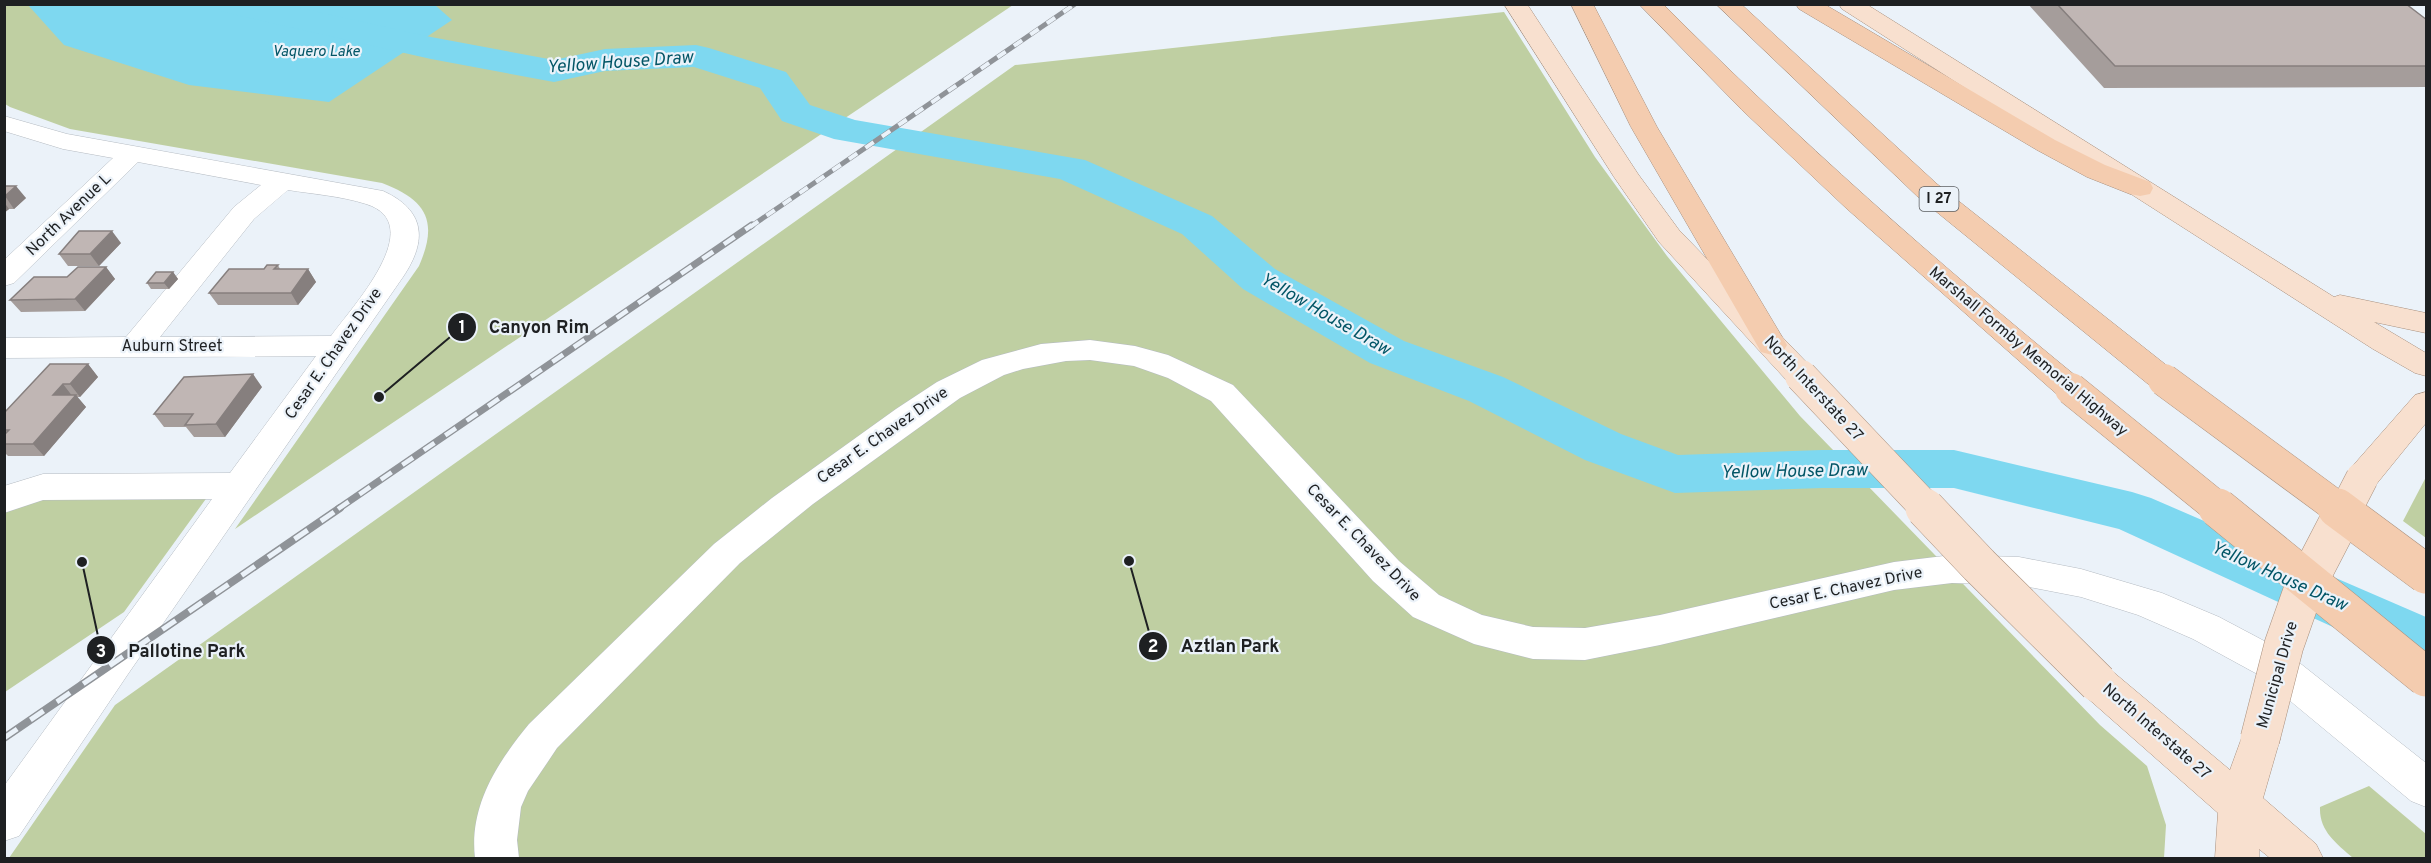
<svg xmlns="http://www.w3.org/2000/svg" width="2431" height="863" font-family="Overpass,sans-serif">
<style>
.green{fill:#bfcfa2}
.water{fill:#7ed8f0}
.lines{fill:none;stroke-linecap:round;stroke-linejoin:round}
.river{fill:#7ed8f0;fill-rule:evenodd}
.minor-casing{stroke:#b5bbc2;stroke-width:1}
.major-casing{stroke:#a9907e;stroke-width:1}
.highway-casing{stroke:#a9907e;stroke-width:1}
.minor{fill:#fff;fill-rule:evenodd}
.major{fill:#f8e0cf;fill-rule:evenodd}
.highway{fill:#f4ccaf;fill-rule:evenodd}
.rail-far2-casing{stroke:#8f9398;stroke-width:5}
.rail-far1-casing{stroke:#8f9398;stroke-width:7}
.rail-casing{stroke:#8f9398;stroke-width:8}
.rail-far2{stroke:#ebf2f9;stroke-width:4;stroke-dasharray:10;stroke-linecap:butt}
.rail-far1{stroke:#ebf2f9;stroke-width:4.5;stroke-dasharray:13;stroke-linecap:butt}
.rail{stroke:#ebf2f9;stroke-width:5;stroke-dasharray:16;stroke-linecap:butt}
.major-bridge-far1-casing{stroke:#a9907e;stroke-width:33;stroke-linecap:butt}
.major-bridge-casing{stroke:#a9907e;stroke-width:40;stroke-linecap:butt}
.highway-bridge-far1-casing{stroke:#a9907e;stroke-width:33;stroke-linecap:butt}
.highway-bridge-casing{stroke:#a9907e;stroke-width:40;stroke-linecap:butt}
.major-bridge-far1{stroke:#f8e0cf;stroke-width:32}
.major-bridge{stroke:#f8e0cf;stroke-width:39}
.highway-bridge-far1{stroke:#f4ccaf;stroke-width:32}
.highway-bridge{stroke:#f4ccaf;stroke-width:39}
.wall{fill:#a59d9b}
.shaded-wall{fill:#867f7e}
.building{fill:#c0b6b4;stroke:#867f7e;stroke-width:1.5}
.labels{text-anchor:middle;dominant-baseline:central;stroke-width:4.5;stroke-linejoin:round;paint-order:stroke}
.far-water-label{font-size:15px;font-style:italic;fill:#025566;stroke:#ebf2f9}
.shield{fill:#ebf2f9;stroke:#5c5f62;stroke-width:1.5}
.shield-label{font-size:15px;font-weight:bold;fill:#1e2022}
.street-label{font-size:16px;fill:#1e2022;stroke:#ebf2f9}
.water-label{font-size:18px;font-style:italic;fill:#025566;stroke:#ebf2f9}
.leader{fill:none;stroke:#1e2022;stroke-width:2}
.callout-dot{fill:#1e2022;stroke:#ebf2f9;stroke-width:2}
.mark-label{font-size:18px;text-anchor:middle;font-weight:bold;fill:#fff}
.callout-label{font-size:18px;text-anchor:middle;font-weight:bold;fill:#1e2022;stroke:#ebf2f9;stroke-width:4.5;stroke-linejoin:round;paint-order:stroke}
</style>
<rect width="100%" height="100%" fill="#ebf2f9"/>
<path class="green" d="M 4,5 L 1013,5 L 235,529 L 419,266 C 439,220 426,200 382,183 L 70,129 L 10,107 L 5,104 Z
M 1504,12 L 1595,157 L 1667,256 L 1800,416 L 2100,725 L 2147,766 L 2166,825 L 2164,858 L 9,858 L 115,705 L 1015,65 Z
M 2426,477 L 2426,538 L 2403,521 Z
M 208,496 L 124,612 L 5,692 L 5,512 L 17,497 Z
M 2369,786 L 2426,834 L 2426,858 L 2353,858 C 2336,843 2319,831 2320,807 Z"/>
<path class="water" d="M 435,5 L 452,20 L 329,102 L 189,85 L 64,45 L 28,5 Z"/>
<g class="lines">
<path class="river" d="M 215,4 L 282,4 L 431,37 L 554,60 L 605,49 L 696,45 L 709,48 L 786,72 L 810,105 L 855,120 L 1085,160 L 1212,216 L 1275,269 L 1404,341 L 1503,377 L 1621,434 L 1678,455 L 1822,450 L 1954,450 L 2132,492 L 2151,498 L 2426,617 L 2426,667 L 2405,660 L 2119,529 L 1954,488 L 1822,488 L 1675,493 L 1585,460 L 1469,401 L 1370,363 L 1243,289 L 1182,234 L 1060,179 L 834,139 L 782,121 L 760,88 L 694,67 L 605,71 L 554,82 L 431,59 L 232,14 L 220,11 Z"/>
<defs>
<path id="minor" d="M 4,116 L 67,134 L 383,191 C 425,210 428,240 403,277 L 128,674 L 19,836 L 4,841 L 4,786 L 212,499 L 43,500 L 4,513 L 4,486 L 43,474 L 230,473 L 316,356 L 4,358 L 4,338 L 126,337 L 234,207 L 261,185 L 138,162 L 14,283 L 4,286 L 4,260 L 113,158 L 63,149 L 4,131 ZM 288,190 C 313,194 341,196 366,204 C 430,224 351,308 331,336 L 160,337 L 254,219 Z
M 1090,340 L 1135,346 L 1168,355 L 1233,385 L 1399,561 L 1439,595 L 1482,615 L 1533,627 L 1585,628 L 1660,615 L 1894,562 L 1952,555 L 2019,557 L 2081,569 L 2162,593 L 2219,617 L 2287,653 L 2426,763 L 2426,807 L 2411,801 L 2259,675 L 2193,639 L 2138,615 L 2081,597 L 2019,585 L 1952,583 L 1894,590 L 1660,645 L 1585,660 L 1533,659 L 1474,644 L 1413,617 L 1373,581 L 1211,401 L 1168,378 L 1134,366 L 1090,360 L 1066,361 L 1023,369 L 1004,375 L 960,398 L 813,504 L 740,563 L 557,748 L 547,763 L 528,791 L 521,807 L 517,840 L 519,858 L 475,858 C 469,806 497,763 529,724 L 714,544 L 772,498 L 896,409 L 937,382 L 982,360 L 1041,344 Z"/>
<path id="major" d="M 1504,4 L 1527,4 L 1638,174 L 1679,230 L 1812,368 L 1817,376 L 1812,384 L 1801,387 L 1790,384 L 1659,242 L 1614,177 Z
M 1839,4 L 1866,4 L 2334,297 L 2340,295 L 2426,313 L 2426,333 L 2374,322 L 2426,353 L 2426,376 L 2415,373 L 2373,349 L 1842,9 Z
M 2426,392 L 2426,423 L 2374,487 L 2362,491 L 2350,487 L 2345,478 L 2350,469 L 2415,395 Z
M 2098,666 L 2112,671 L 2230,770 L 2246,726 L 2260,721 L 2274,726 L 2280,739 L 2263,798 L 2316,844 L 2323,858 L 2270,858 L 2259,849 L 2259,858 L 2215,858 L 2218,813 L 2084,695 L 2078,683 L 2084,671 Z"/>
<path id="highway" d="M 1571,4 L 1593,4 L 1657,127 L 1787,345 L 1783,352 L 1772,355 L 1761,352 L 1757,345 L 1631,127 Z
M 1639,4 L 1663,4 C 1796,138 1936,262 2082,381 L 2087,389 L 2082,397 L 2071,400 L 2060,397 L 1846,208 L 1742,110 Z
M 1716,4 L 1741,4 L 1937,184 L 2175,372 L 2180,380 L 2175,388 L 2164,391 L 2153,388 L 1917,196 Z
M 1796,4 L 1824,4 L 2055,140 L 2105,165 L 2150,182 L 2153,188 L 2150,194 L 2140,196 L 2130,194 L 2087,177 L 2037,150 L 1799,9 Z"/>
</defs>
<use href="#minor" class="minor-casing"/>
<use href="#major" class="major-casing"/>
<use href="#highway" class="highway-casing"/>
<use href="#minor" class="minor"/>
<use href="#major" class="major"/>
<use href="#highway" class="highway"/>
<defs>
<path id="rail-far2" d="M 750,227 L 1075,4"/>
<path id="rail-far1" d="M 338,509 L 752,225"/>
<path id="rail" d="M 4,738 L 340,508"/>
</defs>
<use href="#rail-far2" class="rail-far2-casing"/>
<use href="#rail-far1" class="rail-far1-casing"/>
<use href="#rail" class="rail-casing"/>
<use href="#rail-far2" class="rail-far2"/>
<use href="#rail-far1" class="rail-far1"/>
<use href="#rail" class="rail"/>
<defs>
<path id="major-bridge-far1" d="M 1801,376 L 1927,509
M 2346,509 L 2362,478"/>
<path id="major-bridge" d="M 1925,508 L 1979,565 L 2098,683
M 2260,739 L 2284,645 L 2303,591 L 2346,508"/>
<path id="highway-bridge-far1" d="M 2164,380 L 2339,509
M 2071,389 L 2219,509"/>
<path id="highway-bridge" d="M 2218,508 L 2426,677
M 2337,508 L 2426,574"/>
</defs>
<use href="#major-bridge-far1" class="major-bridge-far1-casing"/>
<use href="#major-bridge" class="major-bridge-casing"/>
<use href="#highway-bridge-far1" class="highway-bridge-far1-casing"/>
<use href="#highway-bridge" class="highway-bridge-casing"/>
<use href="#major-bridge-far1" class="major-bridge-far1"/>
<use href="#major-bridge" class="major-bridge"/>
<use href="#highway-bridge-far1" class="highway-bridge-far1"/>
<use href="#highway-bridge" class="highway-bridge"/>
</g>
<path class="wall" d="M 2028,4 L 2406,4 L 2427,20 L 2427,87 L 2104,88 Z
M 4,186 L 26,198 L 14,209 L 9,209 L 4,213 Z
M 121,243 L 99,266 L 68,266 L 59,254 Z
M 278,265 L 280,269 L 308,269 L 316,282 L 298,305 L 218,305 L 209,293 L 264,269 Z
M 106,267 L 115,279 L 85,311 L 21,312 L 10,300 L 67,277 Z
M 173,272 L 178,279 L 169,289 L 151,289 L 147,283 Z
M 88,364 L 98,377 L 80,397 L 77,397 L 86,407 L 44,456 L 8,456 L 4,452 L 4,413 Z
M 262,387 L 225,437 L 194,437 L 186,427 L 164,427 L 154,414 Z"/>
<path class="shaded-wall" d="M 16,186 L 26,198 L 14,209 L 5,196 Z
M 4,202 L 9,209 L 4,213 Z
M 112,231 L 121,243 L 99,266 L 90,254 Z
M 106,267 L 115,279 L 85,311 L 75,299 Z
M 308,269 L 316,282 L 298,305 L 291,293 Z
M 173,272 L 178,279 L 169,289 L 164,283 Z
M 88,364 L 98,377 L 80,397 L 70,384 Z
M 253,374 L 262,387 L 225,437 L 216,424 Z
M 63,384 L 73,397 L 53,395 Z
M 76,395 L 86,407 L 44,456 L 33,444 Z"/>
<path class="building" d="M 2057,4 L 2406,4 L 2427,20 L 2427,66 L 2115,66 Z
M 4,186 L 16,186 L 5,196 Z
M 79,231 L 112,231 L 90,254 L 59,254 Z
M 267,265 L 278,265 L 274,269 L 308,269 L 291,293 L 209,293 L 229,269 L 264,269 Z
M 78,267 L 106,267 L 75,299 L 10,300 L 34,277 L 67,277 Z
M 156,272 L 173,272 L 164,283 L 147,283 Z
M 50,364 L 88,364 L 70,384 L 63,384 L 53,395 L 76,395 L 33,444 L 4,444 L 4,435 L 9,430 L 4,430 L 4,413 Z
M 253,374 L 216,424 L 185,425 L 193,414 L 154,414 L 184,377 Z"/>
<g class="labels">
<g class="far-water-label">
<text x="316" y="52">Vaquero Lake</text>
</g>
<rect class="shield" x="1919.5" y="187" width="39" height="24" rx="4.5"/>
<g class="shield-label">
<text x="1939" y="199">I 27</text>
</g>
<g class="street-label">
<text transform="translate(69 215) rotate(-44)">North Avenue L</text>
<text x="172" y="347">Auburn Street</text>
<text transform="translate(2028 352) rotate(40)">Marshall Formby Memorial Highway</text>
<text transform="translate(334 354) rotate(-55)">Cesar E. Chavez Drive</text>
<text transform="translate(1813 389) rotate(47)">North Interstate 27</text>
<text transform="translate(883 436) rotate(-35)">Cesar E. Chavez Drive</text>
<text transform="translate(1363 543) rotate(46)">Cesar E. Chavez Drive</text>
<text transform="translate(1846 589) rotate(-12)">Cesar E. Chavez Drive</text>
<text transform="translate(2278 675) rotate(-74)">Municipal Drive</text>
<text transform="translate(2156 732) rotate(41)">North Interstate 27</text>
</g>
<g class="water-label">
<text transform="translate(620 63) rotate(-4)">Yellow House Draw</text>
<text transform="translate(1325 315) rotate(30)">Yellow House Draw</text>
<text transform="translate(1794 472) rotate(-1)">Yellow House Draw</text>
<text transform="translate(2279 577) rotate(24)">Yellow House Draw</text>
</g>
</g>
<path class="leader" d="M379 397L462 327M1129 561L1153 646M82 562L101 650"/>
<g class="callout-dot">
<circle cx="379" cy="397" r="6"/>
<circle cx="1129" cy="561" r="6"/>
<circle cx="82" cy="562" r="6"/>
<circle cx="462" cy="327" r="15"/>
<circle cx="1153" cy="646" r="15"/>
<circle cx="101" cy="650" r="15"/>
</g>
<g class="mark-label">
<text x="462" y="333">1</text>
<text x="1153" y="652">2</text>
<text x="101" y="657">3</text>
</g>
<g class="callout-label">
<text x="539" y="333">Canyon Rim</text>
<text x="1230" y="652">Aztlan Park</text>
<text x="187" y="657">Pallotine Park</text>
</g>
<rect width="2431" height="863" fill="none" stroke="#1e2022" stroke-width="12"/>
</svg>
